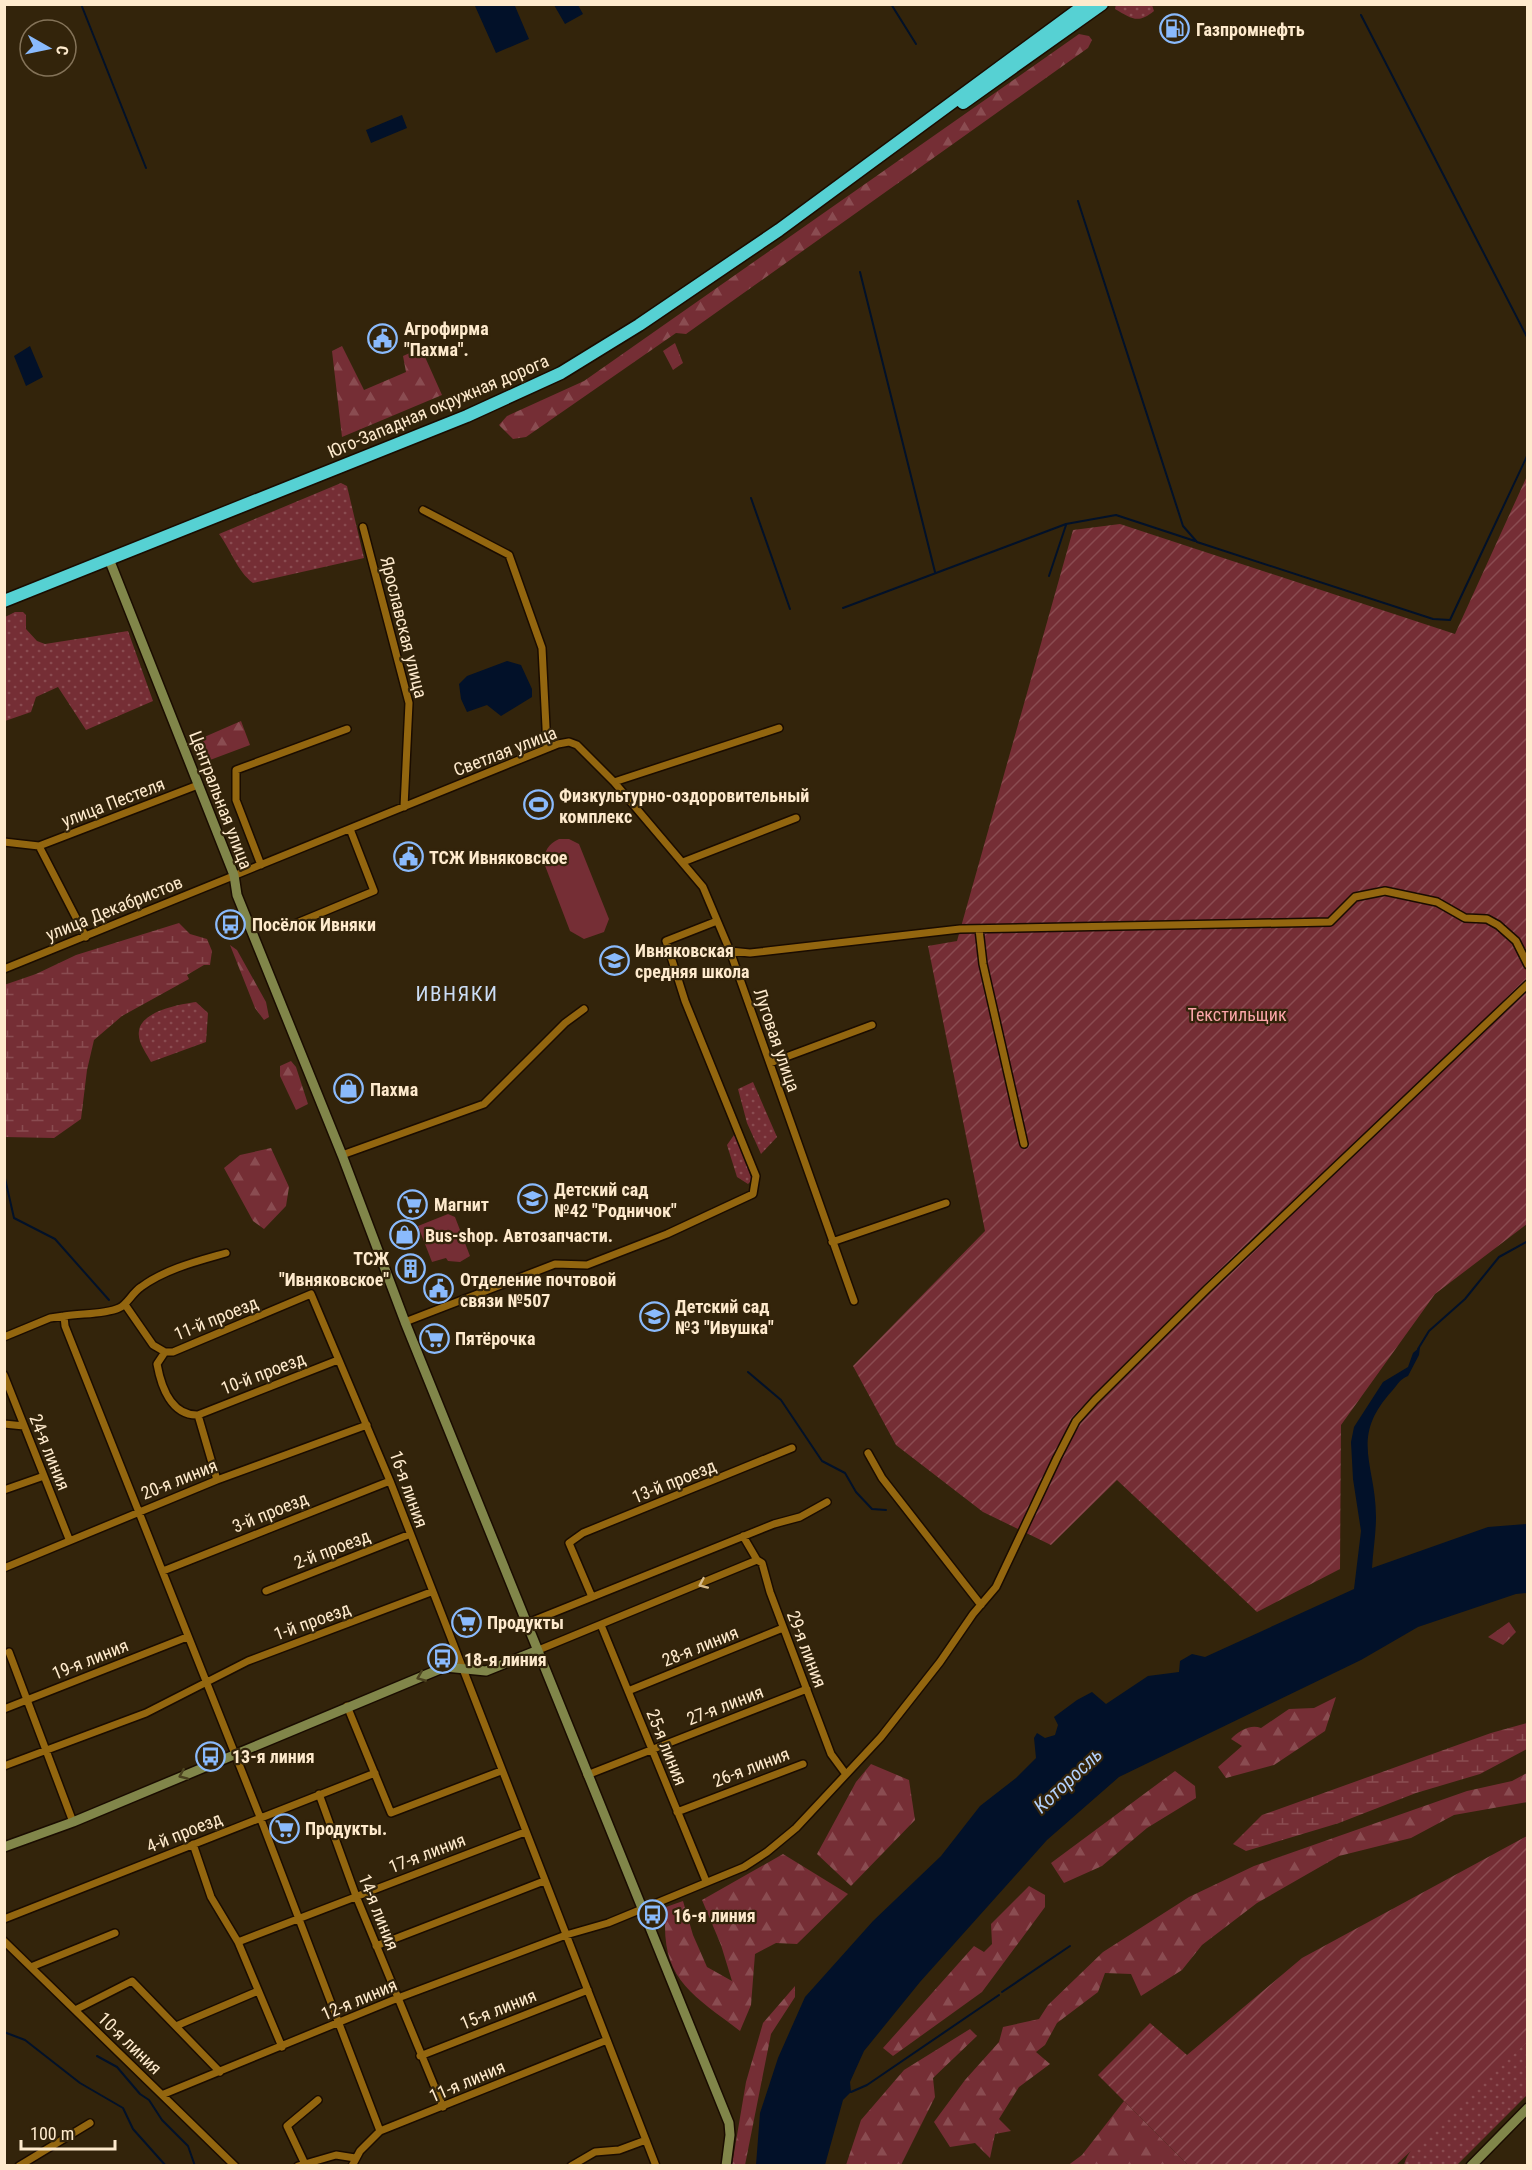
<svg xmlns="http://www.w3.org/2000/svg" width="1532" height="2170" font-family="'Roboto Condensed',sans-serif">
<style>
.grass{fill:url(#grass-dots)}
.forest{fill:url(#forest-firs)}
.wetland{fill:url(#wetland-marsh)}
.park{fill:#752e35}
.garden{fill:url(#garden-furrows)}
.water{fill:#021129}
.lines{fill:none;stroke-linecap:round;stroke-linejoin:round}
.stream{stroke:#021129;stroke-width:2}
.street-casing{stroke:#1a0c00;stroke-width:10}
.secondary-casing{stroke:#1a0c00;stroke-width:12}
.highway-casing{stroke:#1a0c00;stroke-width:15}
.street{stroke:#93660f;stroke-width:7}
.secondary{stroke:#81864a;stroke-width:9}
.highway{stroke:#56d1d3;stroke-width:12}
.oneway{stroke:#d9bc8a}
.oneway2{stroke:#4a411e}
.labels{text-anchor:middle;dominant-baseline:central;stroke-width:4.5;stroke-linejoin:round;paint-order:stroke}
.poi-label{font-size:18px;font-weight:bold;fill:#feeacd;stroke:#33240b;text-anchor:start}
.street-label{font-size:18px;fill:#feeacd;stroke:#33240b}
.park-label{font-size:18px;fill:#fba6a9;stroke:#33240b}
.water-label{font-size:20px;font-style:italic;fill:#b2d0fb;stroke:#33240b}
.quarter-label{font-size:21px;letter-spacing:1.5px;fill:#cbddf6;stroke:#33240b}
</style>
<defs>
<pattern id="grass-dots" width="8" height="8" patternUnits="userSpaceOnUse" patternTransform="scale(1.5)"><rect width="8" height="8" fill="#752e35"/><path d="M2 2h.1M6 6h.1" fill="none" stroke="#8a4c51" stroke-width="1.8" stroke-linecap="round"/></pattern>
<pattern id="forest-firs" width="22" height="20" patternUnits="userSpaceOnUse" patternTransform="scale(1.5)"><rect width="22" height="20" fill="#752e35"/><path d="M5 1l3.5 6h-7zM16 11l3.5 6h-7z" fill="#8a4c51"/></pattern>
<pattern id="wetland-marsh" width="20" height="14" patternUnits="userSpaceOnUse" patternTransform="scale(1.5)"><rect width="20" height="14" fill="#752e35"/><path d="M1 5h8M5 5V1M11 12h8M15 12V8" fill="none" stroke="#8a4c51"/></pattern>
<pattern id="garden-furrows" width="10" height="10" patternUnits="userSpaceOnUse" patternTransform="scale(1.5)"><rect width="10" height="10" fill="#752e35"/><path d="M-1 1l2-2M0 10L10 0M9 11l2-2" fill="none" stroke="#8a4c51"/></pattern>
</defs>
<rect width="100%" height="100%" fill="#33240b"/>
<path class="grass" d="M 1116,4 L 1152,5 L 1154,11 C 1138,24 1132,19 1115,9 Z
M 341,483 L 347,486 L 364,558 L 253,583 C 237,571 231,550 219,534 Z
M 15,612 L 23,612 L 26,615 L 26,629 L 37,641 L 45,644 L 128,631 L 153,701 L 86,730 L 58,687 L 36,697 L 31,712 L 5,721 L 5,617 Z
M 196,1002 L 208,1013 L 206,1042 L 151,1062 C 147,1054 137,1042 139,1031 C 141,1011 181,1004 196,1002 Z
M 753,1082 L 777,1137 L 761,1154 L 747,1123 L 738,1089 Z
M 734,1135 L 741,1147 L 752,1180 L 748,1184 L 737,1177 L 727,1145 Z
M 1527,2040 L 1527,2095 L 1457,2165 L 1404,2166 C 1410,2133 1500,2064 1527,2040 Z"/>
<path class="forest" d="M 1079,34 L 1089,36 L 1092,40 L 1088,48 L 686,334 L 676,333 L 526,437 L 513,439 L 499,425 L 507,416 L 584,381 Z
M 675,343 L 683,363 L 673,370 L 663,351 Z
M 342,346 L 364,390 L 406,372 L 403,356 L 421,348 L 442,395 L 342,437 L 332,351 Z
M 241,721 L 250,745 L 210,760 L 202,738 Z
M 230,945 L 237,950 L 266,1002 L 269,1017 L 264,1020 L 255,1008 Z
M 291,1061 L 296,1067 L 308,1104 L 296,1110 L 280,1076 L 280,1066 Z
M 271,1148 L 289,1187 L 286,1206 L 264,1229 L 253,1221 L 224,1168 L 240,1155 Z
M 1509,1622 L 1516,1632 L 1503,1645 L 1488,1637 Z
M 1336,1697 L 1325,1731 L 1274,1765 L 1226,1778 L 1218,1767 L 1242,1746 L 1231,1739 C 1239,1731 1250,1724 1261,1728 L 1289,1709 L 1314,1708 Z
M 871,1764 L 909,1780 L 915,1820 L 851,1886 L 817,1854 L 856,1782 Z
M 1175,1771 L 1195,1786 L 1196,1798 L 1147,1828 L 1102,1866 L 1064,1883 L 1051,1863 Z
M 1527,1773 L 1527,1802 L 1454,1815 L 1411,1838 L 1339,1856 L 1257,1903 L 1202,1945 L 1182,1970 L 1141,1996 L 1131,1974 L 1105,1973 L 1098,1992 L 1057,2023 L 1045,2045 L 1036,2052 L 1050,2064 L 1019,2087 L 999,2119 L 1011,2131 L 995,2134 L 990,2158 L 975,2143 L 950,2147 L 934,2122 L 965,2080 L 999,2042 L 1003,2027 L 1039,2019 L 1048,2005 L 1103,1952 L 1189,1897 L 1254,1866 L 1467,1791 L 1512,1781 Z
M 783,1854 L 848,1894 L 797,1944 L 776,1943 L 755,1954 L 751,2005 L 740,2031 C 689,1992 659,1978 666,1907 L 683,1901 L 693,1935 L 707,1967 L 732,1981 L 721,1945 L 702,1900 Z
M 1029,1886 L 1045,1895 L 1045,1907 L 982,1992 L 893,2056 L 883,2048 L 974,1946 L 984,1952 L 992,1944 L 991,1924 Z
M 795,1986 L 795,1997 L 771,2034 L 745,2165 L 732,2165 L 746,2082 L 763,2023 Z
M 970,2029 L 977,2036 L 933,2078 L 935,2097 L 901,2165 L 846,2165 L 861,2120 L 904,2070 Z
M 1124,2101 L 1188,2165 L 1067,2166 L 1082,2155 Z"/>
<path class="wetland" d="M 179,923 L 190,934 L 207,939 L 212,951 L 210,965 L 204,965 L 187,975 L 189,979 L 122,1016 L 94,1040 L 87,1070 L 81,1119 L 54,1138 L 5,1137 L 4,985 L 36,974 L 76,955 Z
M 1527,1723 L 1527,1749 L 1480,1774 L 1416,1793 L 1339,1823 L 1246,1851 L 1233,1844 L 1262,1815 L 1491,1733 Z"/>
<path class="park" d="M 559,839 L 569,839 L 579,844 L 609,919 L 604,932 L 584,939 L 570,931 L 544,863 C 544,851 548,844 559,839 Z
M 448,1214 L 455,1217 L 470,1256 L 460,1262 L 448,1261 L 446,1258 L 432,1262 L 418,1226 Z"/>
<path class="garden" d="M 1527,476 L 1527,1224 L 1435,1294 L 1341,1425 L 1340,1569 L 1257,1612 L 1117,1480 L 1051,1545 L 983,1512 L 896,1445 L 853,1366 L 985,1231 L 928,946 L 957,941 L 1073,530 L 1120,524 L 1455,634 Z
M 1527,1836 L 1527,2042 L 1396,2165 L 1188,2165 L 1098,2075 L 1150,2023 L 1187,2055 L 1302,1958 Z"/>
<path class="water" d="M 478,5 L 518,5 L 515,6 L 529,39 L 496,53 L 475,6 Z
M 554,5 L 578,5 L 583,14 L 565,24 Z
M 402,115 L 407,128 L 371,143 L 366,130 Z
M 30,346 L 43,377 L 26,386 L 14,356 Z
M 507,661 L 521,665 L 532,689 L 532,697 L 501,716 L 487,705 L 467,712 L 461,699 L 459,684 L 467,676 Z
M 1420,1347 L 1419,1355 L 1408,1376 C 1400,1379 1398,1384 1392,1391 C 1349,1438 1376,1464 1376,1517 C 1376,1534 1373,1551 1372,1568 L 1488,1527 L 1527,1524 L 1527,1593 L 1516,1594 L 1418,1627 L 1361,1660 L 1119,1777 L 1047,1840 L 920,1982 L 864,2051 L 850,2082 L 851,2092 L 843,2100 L 825,2165 L 756,2165 L 760,2113 L 778,2058 L 805,1997 L 873,1921 L 941,1856 L 980,1806 L 1016,1778 L 1036,1758 L 1034,1738 L 1037,1733 L 1045,1738 L 1055,1735 L 1058,1725 L 1054,1717 L 1077,1700 L 1092,1692 L 1106,1704 L 1148,1676 L 1179,1672 L 1180,1661 L 1192,1654 L 1205,1657 L 1354,1589 L 1361,1531 L 1353,1479 L 1351,1442 L 1354,1427 L 1383,1382 L 1408,1367 L 1413,1353 Z"/>
<g class="lines">
<path class="stream" d="M 81,4 L 146,168
M 891,4 L 916,44
M 1361,15 L 1528,339
M 1078,201 L 1183,526 L 1197,542 L 1433,619 L 1450,620 L 1528,454
M 860,272 L 935,572
M 751,498 L 790,609
M 1049,576 L 1066,525
M 843,608 L 1066,524 L 1116,515 L 1195,541
M 4,1174 L 14,1218 L 55,1239 L 109,1300
M 1418,1349 L 1429,1331 L 1465,1299 L 1499,1257 L 1528,1241
M 748,1372 L 781,1400 L 822,1461 L 845,1473 L 856,1492 L 872,1509 L 886,1510
M 1002,1992 L 1070,1946
M 4,2032 L 25,2040 L 80,2083 L 123,2108 L 133,2129 L 166,2166
M 97,2056 L 117,2067 L 140,2094 L 149,2100 L 162,2120 L 188,2146 L 195,2166
M 851,2092 L 867,2085 L 999,1995"/>
<defs>
<path id="street" d="M 423,510 L 509,555 L 542,648 L 547,747
M 363,527 L 409,703 L 404,807
M 614,782 L 703,887 L 730,951 L 854,1301
M 4,842 L 39,846 L 86,937
M 39,846 L 198,785
M 683,862 L 796,818
M 261,865 L 236,800 L 236,770 L 347,729
M 292,925 L 374,891 L 350,829
M 979,929 L 983,964 L 1024,1144
M 730,951 L 750,953 L 960,929 L 1330,922 L 1355,897 L 1385,891 L 1437,902 L 1465,918 L 1487,919 L 1498,925 L 1516,941 L 1528,965
M 4,969 L 558,744 L 569,742 L 577,745 L 614,782 L 779,728
M 770,1063 L 872,1025
M 342,1155 L 484,1104 L 565,1023 L 584,1009
M 832,1242 L 946,1203
M 226,1253 C 198,1261 165,1269 141,1287 C 132,1293 127,1305 119,1308 C 103,1315 81,1313 64,1316 L 65,1326 L 260,1817 L 380,2131
M 126,1306 L 153,1345 L 165,1352 L 157,1364 C 161,1386 171,1416 198,1415 L 217,1480
M 405,1322 L 555,1264 L 587,1265 L 667,1234 L 753,1194 L 756,1176 L 685,1001 L 666,941 L 717,921
M 4,1337 L 50,1318 L 64,1316
M 165,1352 L 173,1352 L 311,1294 L 390,1481 L 656,2166
M 4,1375 L 69,1539
M 198,1415 L 338,1360
M 4,1424 L 24,1426
M 868,1453 L 882,1478 L 981,1605
M 4,1490 L 44,1476
M 743,1536 L 757,1560 L 762,1563 L 770,1592 L 831,1754 L 845,1773
M 4,1568 L 217,1480 L 367,1425
M 163,1571 L 390,1481
M 266,1591 L 408,1535
M 592,1597 L 569,1543 L 583,1533 L 792,1448
M 525,1624 L 774,1524 L 800,1517 L 827,1502
M 601,1625 L 706,1881
M 536,1651 L 757,1560
M 9,1652 L 73,1822
M 628,1691 L 783,1628
M 347,1706 L 391,1813 L 501,1771
M 4,1709 L 187,1637
M 4,1766 L 146,1713 L 248,1661 L 431,1592
M 587,1775 L 807,1689
M 319,1794 L 356,1896 L 443,2107
M 677,1812 L 803,1764
M 193,1844 L 211,1897 L 238,1942 L 282,2047
M 4,1919 L 375,1773
M 4,1941 L 235,2166
M 238,1942 L 525,1832
M 376,1946 L 544,1881
M 31,1967 L 115,1933
M 75,2010 L 132,1981 L 220,2072
M 176,2026 L 258,1991
M 420,2056 L 588,1990
M 164,2094 L 398,1998 L 566,1935 L 608,1923 L 744,1867 L 767,1852 L 796,1828 L 881,1737 L 940,1662 L 973,1614 L 996,1587 L 1057,1458 L 1076,1421 L 1095,1400 L 1207,1289 L 1528,984
M 304,2162 L 287,2126 L 318,2100
M 19,2166 L 90,2123
M 298,2166 L 336,2155 L 355,2158
M 352,2166 L 360,2151 L 380,2131 L 607,2040
M 571,2166 L 595,2152 L 619,2150 L 646,2140"/>
<path id="secondary" d="M 109,559 L 234,875 L 237,895 L 342,1155 L 405,1322 L 729,2123 L 730,2135 L 726,2166
M 4,1847 L 73,1822 L 445,1667 L 486,1671 L 536,1651
M 1471,2166 L 1528,2108"/>
<path id="highway" d="M 963,103 L 1102,4
M 4,601 L 467,416 L 561,373 L 639,325 L 779,230 L 1086,4"/>
</defs>
<use href="#street" class="street-casing"/>
<use href="#secondary" class="secondary-casing"/>
<use href="#highway" class="highway-casing"/>
<use href="#street" class="street"/>
<use href="#secondary" class="secondary"/>
<use href="#highway" class="highway"/>
</g>
<defs><path id="oneway-chevron" d="M-2-3.5L2.5 0L-2 3.5" fill="none" stroke-width="1.6" stroke-linecap="round" stroke-linejoin="round" transform="scale(1.5)"/></defs>
<use class="oneway" href="#oneway-chevron" transform="translate(703 1584) rotate(156)"/>
<g class="oneway2">
<use href="#oneway-chevron" transform="translate(421 1677) rotate(158)"/>
<use href="#oneway-chevron" transform="translate(183 1775) rotate(157)"/>
</g>
<defs>
<symbol id="fuel-ring" viewBox="-11 -11 22 22"><circle r="9.5" fill="#33240b" stroke="#8abafc" stroke-width="1.5"/><path d="M-5.5-6h7V0h2V4h1.3V-2.5L3-4.5l.8-.8L6-3V5H2.5V1h-1V6h-7ZM-4.2-4.7v3.2H.2V-4.7Z" fill="#8abafc"/></symbol>
<symbol id="civic-ring" viewBox="-11 -11 22 22"><circle r="9.5" fill="#33240b" stroke="#8abafc" stroke-width="1.5"/><path d="M-.6-6.5H3V-4.5H.6V-3L4-1V1h2V6H-6V1h2V-1L-.6-3ZM-1.2 2.5V6h2.4V2.5Z" fill="#8abafc"/></symbol>
<symbol id="stadium-ring" viewBox="-11 -11 22 22"><circle r="9.5" fill="#33240b" stroke="#8abafc" stroke-width="1.5"/><path d="M0-5a6.5 5 0 1 0 0 10a6.5 5 0 1 0 0-10ZM-3.5-1.8h7v3.6h-7Z" fill="#8abafc"/></symbol>
<symbol id="bus-ring" viewBox="-11 -11 22 22"><circle r="9.5" fill="#33240b" stroke="#8abafc" stroke-width="1.5"/><path d="M-5-6H5V4H4V6H2V4H-2V6H-4V4H-5ZM-3.5-4V0h7V-4ZM-3.5 1.2v1.5H-2V1.2ZM2 1.2v1.5H3.5V1.2Z" fill="#8abafc"/></symbol>
<symbol id="school-ring" viewBox="-11 -11 22 22"><circle r="9.5" fill="#33240b" stroke="#8abafc" stroke-width="1.5"/><path d="M0-5L7-2L0 1L-7-2ZM-4 1L0 2.5L4 1V4Q0 6-4 4Z" fill="#8abafc"/></symbol>
<symbol id="shop-ring" viewBox="-11 -11 22 22"><circle r="9.5" fill="#33240b" stroke="#8abafc" stroke-width="1.5"/><path d="M-5-2.5h2.3a2.7 3.5 0 0 1 5.4 0H5L5.5 6h-11ZM-1.5-2.5h3a1.5 2.3 0 0 0-3 0Z" fill="#8abafc"/></symbol>
<symbol id="supermarket-ring" viewBox="-11 -11 22 22"><circle r="9.5" fill="#33240b" stroke="#8abafc" stroke-width="1.5"/><path d="M-6-5.5h2.5l.6 2H6L4.5 2H-2.5L-4.4-4H-6ZM-1.5 3.2a1.3 1.3 0 1 0 .1 0ZM3 3.2a1.3 1.3 0 1 0 .1 0Z" fill="#8abafc"/></symbol>
<symbol id="building-ring" viewBox="-11 -11 22 22"><circle r="9.5" fill="#33240b" stroke="#8abafc" stroke-width="1.5"/><path d="M-4-6H4V6H1V3H-1V6H-4ZM-2.5-4.3h1.7v1.8h-1.7ZM.8-4.3h1.7v1.8H.8ZM-2.5-1h1.7V.8h-1.7ZM.8-1h1.7V.8H.8Z" fill="#8abafc"/></symbol>
</defs>
<g fill-rule="evenodd">
<use href="#fuel-ring" x="1158" y="12" width="33" height="33"/>
<use href="#civic-ring" x="366" y="322" width="33" height="33"/>
<use href="#stadium-ring" x="522" y="788" width="33" height="33"/>
<use href="#civic-ring" x="392" y="840" width="33" height="33"/>
<use href="#bus-ring" x="214" y="908" width="33" height="33"/>
<use href="#school-ring" x="598" y="944" width="33" height="33"/>
<use href="#shop-ring" x="332" y="1072" width="33" height="33"/>
<use href="#school-ring" x="516" y="1182" width="33" height="33"/>
<use href="#supermarket-ring" x="396" y="1188" width="33" height="33"/>
<use href="#shop-ring" x="388" y="1218" width="33" height="33"/>
<use href="#building-ring" x="394" y="1252" width="33" height="33"/>
<use href="#civic-ring" x="422" y="1272" width="33" height="33"/>
<use href="#school-ring" x="638" y="1300" width="33" height="33"/>
<use href="#supermarket-ring" x="418" y="1322" width="33" height="33"/>
<use href="#supermarket-ring" x="450" y="1606" width="33" height="33"/>
<use href="#bus-ring" x="426" y="1642" width="33" height="33"/>
<use href="#bus-ring" x="194" y="1740" width="33" height="33"/>
<use href="#supermarket-ring" x="268" y="1812" width="33" height="33"/>
<use href="#bus-ring" x="636" y="1898" width="33" height="33"/>
</g>
<g class="labels">
<g class="poi-label">
<text x="1196" y="29">Газпромнефть</text>
<text x="404" y="328">Агрофирма<tspan x="404" dy="21">"Пахма".</tspan></text>
<text x="559" y="795">Физкультурно-оздоровительный<tspan x="559" dy="21">комплекс</tspan></text>
<text x="429" y="857">ТСЖ Ивняковское</text>
<text x="252" y="924">Посёлок Ивняки</text>
<text x="635" y="950">Ивняковская<tspan x="635" dy="21">средняя школа</tspan></text>
<text x="370" y="1089">Пахма</text>
<text x="554" y="1189">Детский сад<tspan x="554" dy="21">№42 "Родничок"</tspan></text>
<text x="434" y="1204">Магнит</text>
<text x="425" y="1235">Bus-shop. Автозапчасти.</text>
<text x="389" y="1258" text-anchor="end">ТСЖ<tspan x="389" dy="21">"Ивняковское"</tspan></text>
<text x="460" y="1279">Отделение почтовой<tspan x="460" dy="21">связи №507</tspan></text>
<text x="675" y="1306">Детский сад<tspan x="675" dy="21">№3 "Ивушка"</tspan></text>
<text x="455" y="1338">Пятёрочка</text>
<text x="487" y="1622">Продукты</text>
<text x="464" y="1659">18-я линия</text>
<text x="232" y="1756">13-я линия</text>
<text x="305" y="1828">Продукты.</text>
<text x="673" y="1915">16-я линия</text>
</g>
<g class="street-label">
<text transform="translate(438 406) rotate(-23)">Юго-Западная окружная дорога</text>
<text transform="translate(404 627) rotate(76)">Ярославская улица</text>
<text transform="translate(505 751) rotate(-21)">Светлая улица</text>
<text transform="translate(221 800) rotate(69)">Центральная улица</text>
<text transform="translate(113 802) rotate(-21)">улица Пестеля</text>
<text transform="translate(114 908) rotate(-22)">улица Декабристов</text>
<text transform="translate(777 1040) rotate(71)">Луговая улица</text>
<text transform="translate(216 1318) rotate(-22)">11-й проезд</text>
<text transform="translate(263 1373) rotate(-21)">10-й проезд</text>
<text transform="translate(50 1452) rotate(68)">24-я линия</text>
<text transform="translate(179 1479) rotate(-22)">20-я линия</text>
<text transform="translate(674 1481) rotate(-22)">13-й проезд</text>
<text transform="translate(409 1489) rotate(70)">16-я линия</text>
<text transform="translate(270 1512) rotate(-22)">3-й проезд</text>
<text transform="translate(332 1549) rotate(-21)">2-й проезд</text>
<text transform="translate(312 1621) rotate(-20)">1-й проезд</text>
<text transform="translate(700 1646) rotate(-22)">28-я линия</text>
<text transform="translate(807 1649) rotate(69)">29-я линия</text>
<text transform="translate(90 1659) rotate(-22)">19-я линия</text>
<text transform="translate(725 1705) rotate(-21)">27-я линия</text>
<text transform="translate(667 1747) rotate(68)">25-я линия</text>
<text transform="translate(751 1767) rotate(-21)">26-я линия</text>
<text transform="translate(184 1832) rotate(-22)">4-й проезд</text>
<text transform="translate(427 1853) rotate(-21)">17-я линия</text>
<text transform="translate(379 1912) rotate(68)">14-я линия</text>
<text transform="translate(359 1999) rotate(-23)">12-я линия</text>
<text transform="translate(498 2009) rotate(-22)">15-я линия</text>
<text transform="translate(130 2043) rotate(44)">10-я линия</text>
<text transform="translate(467 2081) rotate(-23)">11-я линия</text>
</g>
<g class="park-label">
<text x="1237" y="1014">Текстильщик</text>
</g>
<g class="water-label">
<text transform="translate(1068 1780) rotate(-43)">Которосль</text>
</g>
<g class="quarter-label">
<text x="457" y="994">ИВНЯКИ</text>
</g>
</g>
<rect width="1532" height="2170" fill="none" stroke="#feeacd" stroke-width="12"/>
<g transform="translate(48 48) rotate(99)"><circle r="28" fill="#33240b" stroke="#847359" stroke-width="1.5"/>
<path d="M0-4.5L10 22L0 15L-10 22Z" fill="#8abafc"/>
<text y="-9" font-size="16" font-weight="bold" text-anchor="middle" fill="#feeacd">С</text>
</g>
<path d="M21 2140v9h94v-9" fill="none" stroke="#feeacd" stroke-width="3"/>
<text x="30" y="2140" font-size="18" fill="#feeacd" stroke="#33240b" stroke-width="4.5" paint-order="stroke">100 m</text>
</svg>
